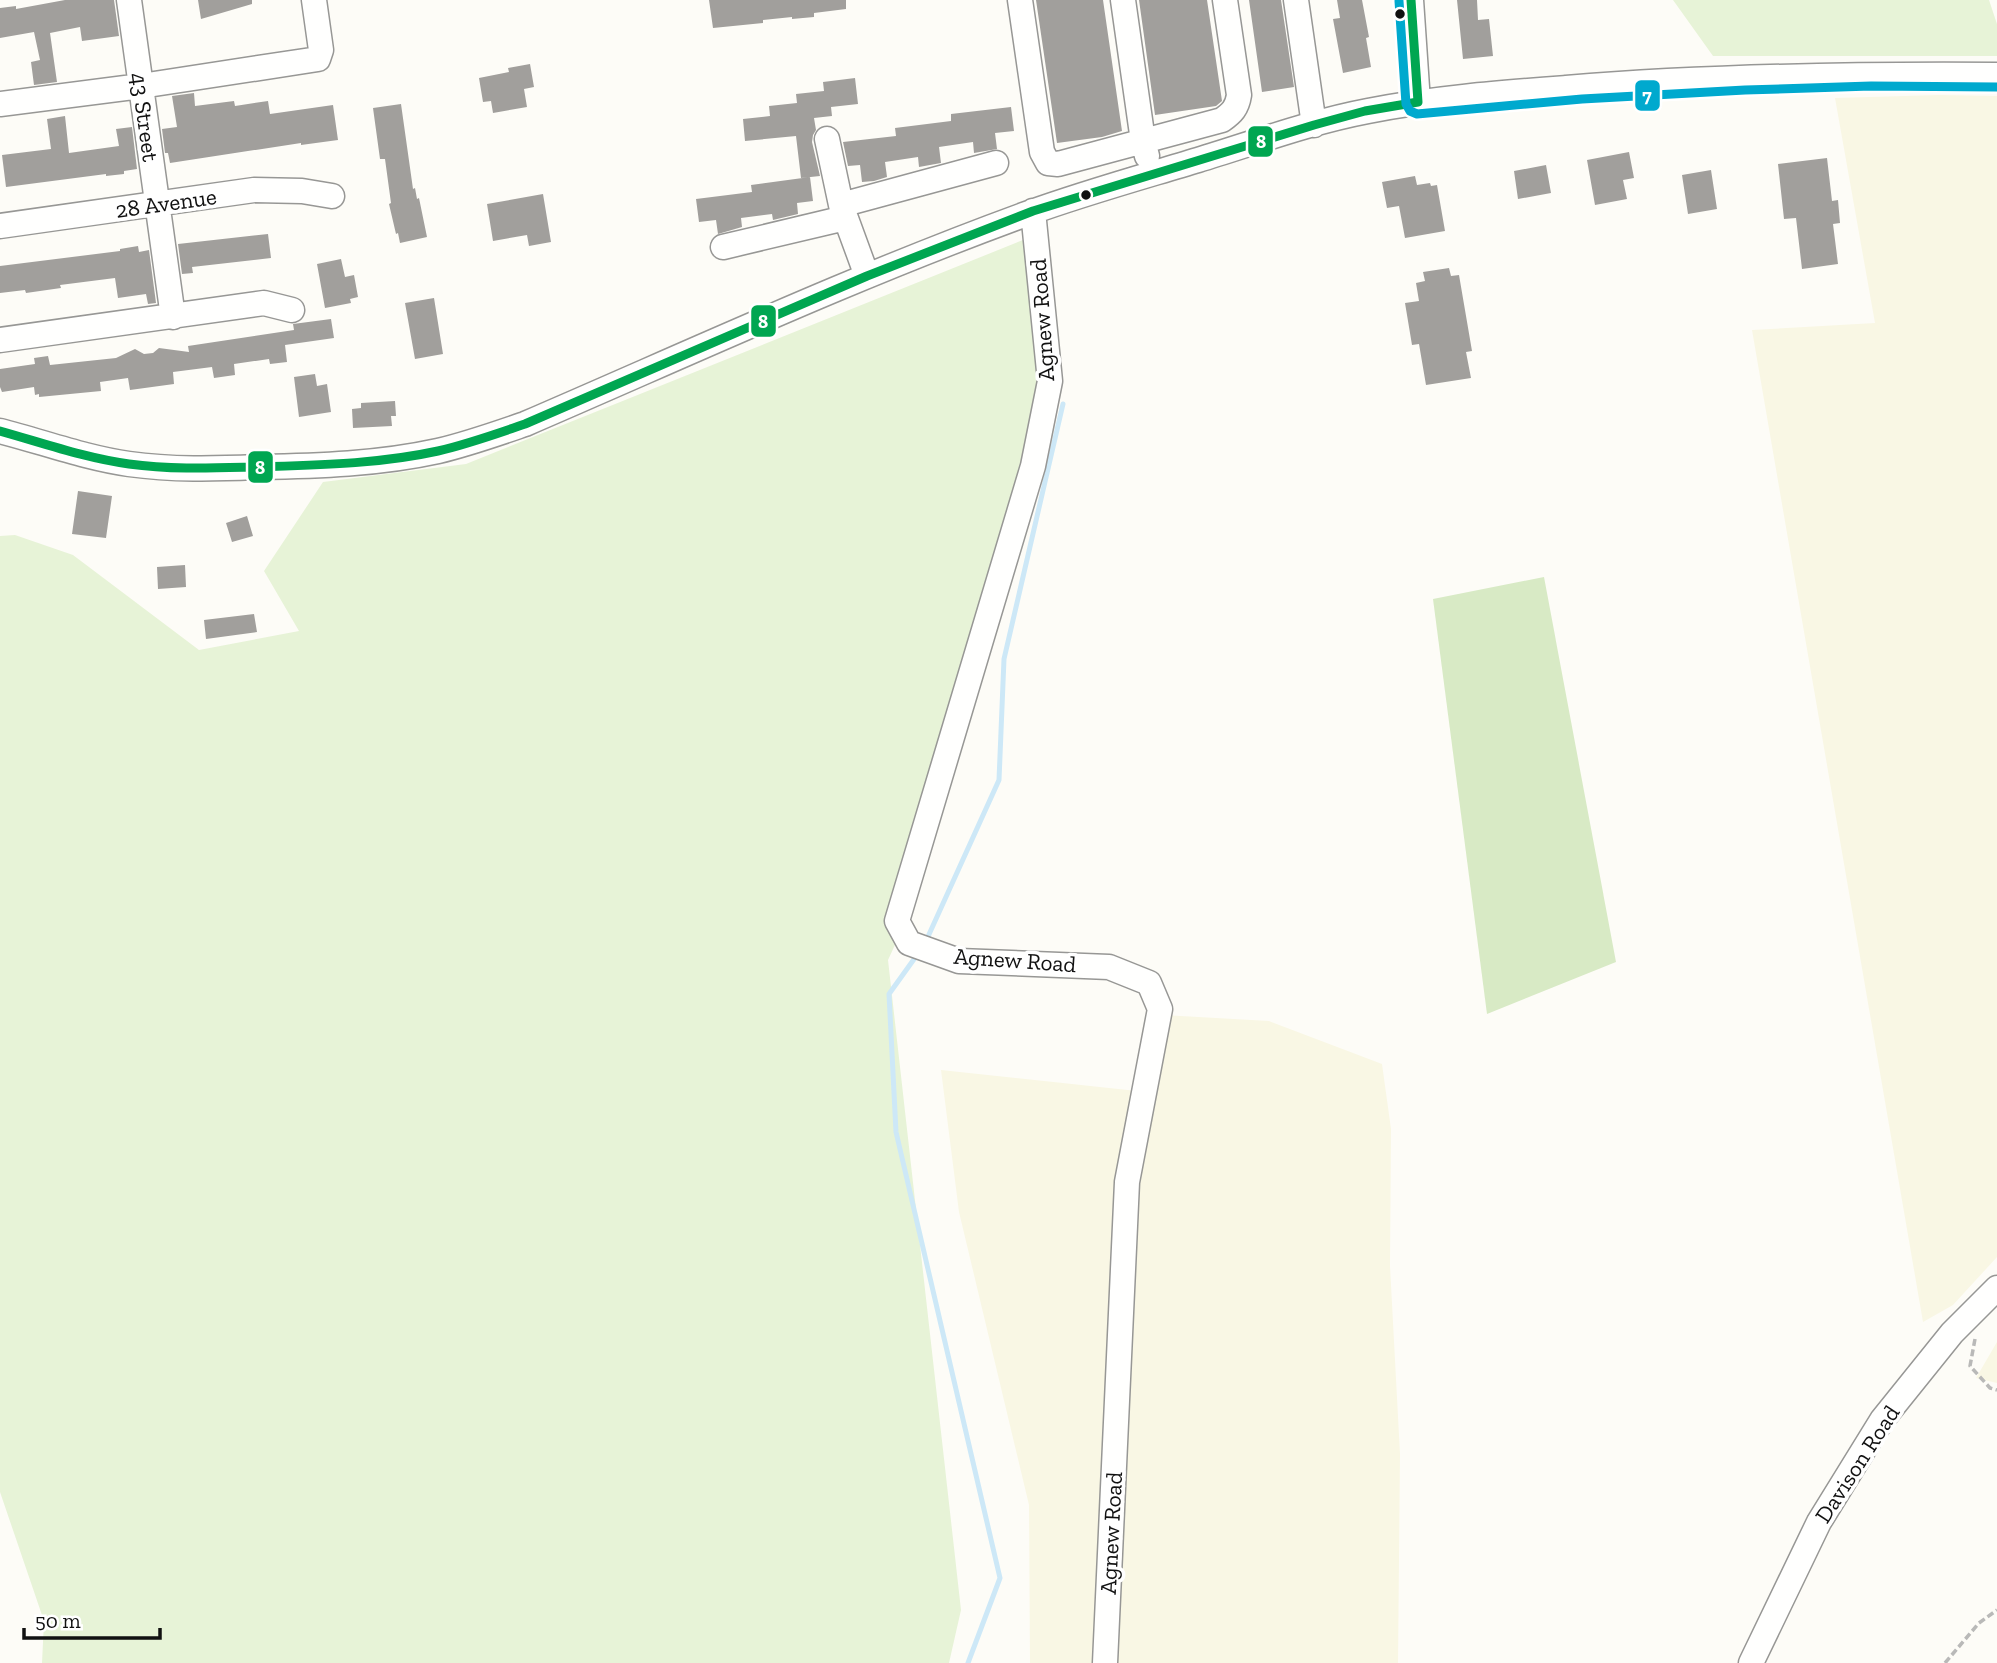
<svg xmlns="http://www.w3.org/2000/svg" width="1997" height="1663" font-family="'Zilla Slab',serif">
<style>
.farmland{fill:#f9f7e4}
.green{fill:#e7f3d7}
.forest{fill:#d8eac5}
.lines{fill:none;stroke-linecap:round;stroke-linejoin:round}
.stream{stroke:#cde8f7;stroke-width:5}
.building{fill:#a19f9c}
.minor-casing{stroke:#979795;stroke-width:27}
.path{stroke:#b9b9b8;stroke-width:3.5;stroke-dasharray:7 3.5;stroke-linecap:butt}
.minor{stroke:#fffffe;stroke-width:24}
.bus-1-casing{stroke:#fff;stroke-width:14}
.bus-2-casing{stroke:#fff;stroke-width:14}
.bus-1{stroke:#00a651;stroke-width:9}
.bus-2{stroke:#00a9ce;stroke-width:9}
.bus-dot{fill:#111;stroke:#fff;stroke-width:2.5}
.labels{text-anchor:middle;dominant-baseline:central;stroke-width:7;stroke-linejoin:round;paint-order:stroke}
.street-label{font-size:23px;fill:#111;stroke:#fff}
.line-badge{stroke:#fff;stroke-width:2.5}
.badge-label{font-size:19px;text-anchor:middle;font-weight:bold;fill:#fff}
</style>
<rect width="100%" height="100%" fill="#fdfcf7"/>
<path class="farmland" d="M 1939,95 L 1997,96 L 1997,1257 L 1953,1305 L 1923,1322 L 1752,330 L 1875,323 L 1835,98 Z
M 1163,1015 L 1269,1021 L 1382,1064 L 1391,1129 L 1390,1266 L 1400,1454 L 1398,1663 L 1030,1663 L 1029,1505 L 959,1212 L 941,1070 L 1137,1091 Z
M 1997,1342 L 1997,1383 L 1976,1378 Z"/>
<path class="green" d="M 1673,0 L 1989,0 L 1997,24 L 1997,56 L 1713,56 Z
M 1038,234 L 1044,381 L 900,934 L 888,960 L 961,1610 L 949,1663 L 42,1663 L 44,1621 L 0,1492 L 0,536 L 15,535 L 73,555 L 199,650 L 299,631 L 264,571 L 323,482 L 466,464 Z"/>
<path class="forest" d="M 1544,577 L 1616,962 L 1487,1014 L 1433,599 Z"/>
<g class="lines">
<path class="stream" d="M 926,941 L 999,780 L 1004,659 L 1063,404
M 917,955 L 889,994 L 896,1132 L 1000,1578 L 968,1663"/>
</g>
<path class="building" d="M 65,0 L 114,0 L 119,36 L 82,41 L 80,27 L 50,33 L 57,82 L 34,85 L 31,62 L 40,60 L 34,32 L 0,38 L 0,8 L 16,6 L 16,9 Z
M 198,0 L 252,0 L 252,4 L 201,19 Z
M 709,0 L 846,0 L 846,9 L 814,13 L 814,17 L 792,19 L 792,17 L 763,20 L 763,23 L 713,28 Z
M 1036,0 L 1103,0 L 1122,131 L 1102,137 L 1057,143 Z
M 1139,0 L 1207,0 L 1222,101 L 1216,106 L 1155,115 Z
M 1249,0 L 1281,0 L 1294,87 L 1262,92 Z
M 1337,0 L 1362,0 L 1369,37 L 1366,38 L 1371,67 L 1343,73 L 1333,19 L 1340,18 Z
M 1457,0 L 1477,0 L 1478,20 L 1489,19 L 1493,56 L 1463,59 Z
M 530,64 L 534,87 L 524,89 L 527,107 L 493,113 L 491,101 L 483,102 L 479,78 L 509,72 L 508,68 Z
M 855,78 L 858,104 L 831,107 L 832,116 L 814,118 L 816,130 L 813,135 L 812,142 L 820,176 L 801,178 L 796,136 L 745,141 L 743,119 L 770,116 L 769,106 L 797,103 L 796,94 L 824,91 L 823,82 Z
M 194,93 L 195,106 L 234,101 L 235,106 L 268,101 L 270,114 L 333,105 L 338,140 L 301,145 L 301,143 L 170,163 L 168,153 L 165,153 L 162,129 L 177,127 L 172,96 Z
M 401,104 L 413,189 L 415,188 L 417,199 L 419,198 L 427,237 L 400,243 L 398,233 L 396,234 L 389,204 L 391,203 L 385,159 L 380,159 L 373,108 Z
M 1011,107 L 1014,131 L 995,133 L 997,149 L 974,153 L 973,142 L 939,147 L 941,163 L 919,167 L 918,157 L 885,162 L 887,177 L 874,181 L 862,182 L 860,165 L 848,166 L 843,142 L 896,136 L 895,128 L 951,121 L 951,114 Z
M 65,116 L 69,153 L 119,146 L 116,129 L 132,127 L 137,169 L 124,171 L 124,174 L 106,176 L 106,174 L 6,187 L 2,155 L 51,149 L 47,119 Z
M 1629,152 L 1634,178 L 1623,180 L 1627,199 L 1595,205 L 1587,160 Z
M 1827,158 L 1832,201 L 1838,200 L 1840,223 L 1833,224 L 1838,264 L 1802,269 L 1796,218 L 1784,219 L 1778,164 Z
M 1546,165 L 1551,193 L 1518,199 L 1514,171 Z
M 1711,170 L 1717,209 L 1688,214 L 1682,175 Z
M 1415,176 L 1417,185 L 1430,183 L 1431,186 L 1437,185 L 1445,231 L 1405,238 L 1399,206 L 1387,208 L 1382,182 Z
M 810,177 L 813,201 L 797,203 L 798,214 L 773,220 L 772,214 L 741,218 L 742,227 L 718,234 L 716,220 L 699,222 L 696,199 L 752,192 L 751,185 Z
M 543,194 L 551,242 L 529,246 L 527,235 L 493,241 L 487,204 Z
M 268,234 L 271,258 L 192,267 L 193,273 L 182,274 L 178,244 Z
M 138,246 L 139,252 L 149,250 L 156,303 L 148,304 L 146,294 L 118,298 L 115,278 L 60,285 L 61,288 L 26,293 L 25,290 L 0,293 L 0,266 L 120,251 L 120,249 Z
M 341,259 L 345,277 L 354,275 L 358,297 L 350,299 L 351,303 L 325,308 L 317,264 Z
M 1449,268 L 1451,276 L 1459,275 L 1472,351 L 1466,352 L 1471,378 L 1426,385 L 1419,344 L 1412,345 L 1405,303 L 1419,301 L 1416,283 L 1425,281 L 1423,272 Z
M 434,298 L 443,354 L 415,359 L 405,303 Z
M 331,319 L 334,338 L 285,345 L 287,362 L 270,364 L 269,359 L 234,364 L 235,375 L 214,378 L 212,367 L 173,372 L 174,384 L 130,390 L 128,378 L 100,382 L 101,391 L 39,397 L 39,394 L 35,395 L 34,387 L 2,392 L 0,387 L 0,369 L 35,364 L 34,358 L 48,356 L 50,365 L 116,358 L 135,349 L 144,354 L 153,353 L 159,348 L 189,352 L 188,346 L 294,330 L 293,324 Z
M 315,374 L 317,386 L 327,384 L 331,412 L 299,417 L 294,377 Z
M 395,401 L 396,416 L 391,416 L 392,426 L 353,428 L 352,409 L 361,408 L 361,403 Z
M 78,491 L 112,496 L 106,538 L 72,534 Z
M 247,516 L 253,536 L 232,542 L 226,523 Z
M 185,565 L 186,587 L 158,589 L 157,567 Z
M 254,614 L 257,632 L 206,639 L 204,620 Z"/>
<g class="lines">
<defs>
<path id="minor" d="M 129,0 L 173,317
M 1020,0 L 1042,152 L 1048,163 L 1058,164 L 1222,120 C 1232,113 1237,108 1239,95 L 1225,0
M 1123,0 L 1143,141 L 1147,156
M 1296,0 L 1314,125
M 1411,0 L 1418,102
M 0,104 L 141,86 L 318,59 L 321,50 L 314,0
M 827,139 L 841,205 L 867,276
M 841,205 L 996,163
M 1033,211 L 1050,381 L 1033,466 L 897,921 L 909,943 L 959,961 L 1109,967 L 1149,983 L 1160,1009 L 1127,1182 L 1105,1663
M 0,226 L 254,190 L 302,191 L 332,196
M 723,247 L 845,218
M 0,340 L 264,303 L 292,310
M 0,431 C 43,442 86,458 129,464 C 172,470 215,469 258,467 C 318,466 379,464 438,451 C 468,444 496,434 525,424 C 692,352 858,275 1029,213 C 1084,193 1142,177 1198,160 C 1254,143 1310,122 1368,111 C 1433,98 1500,93 1566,88 C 1710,76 1853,74 1997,75
M 1751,1663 L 1819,1522 L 1882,1420 L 1952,1333 L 1997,1288"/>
</defs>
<use href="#minor" class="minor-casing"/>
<path class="path" d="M 1975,1339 L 1970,1366 L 1990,1388 L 1997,1390
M 1945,1663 L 1979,1623 L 1997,1610"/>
<use href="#minor" class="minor"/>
<defs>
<path id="bus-1" d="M 0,431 C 43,443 85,458 129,464 C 172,470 215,468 257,467 C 318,465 379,464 438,451 C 468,444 496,434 525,424 L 867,276 L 1033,211 L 1314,125 L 1365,111 L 1418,102 L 1411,0"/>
<path id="bus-2" d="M 1399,1 L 1406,104 L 1410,111 L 1417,114 L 1582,99 L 1745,90 L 1871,86 L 1997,87"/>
</defs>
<use href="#bus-1" class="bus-1-casing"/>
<use href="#bus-2" class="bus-2-casing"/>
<use href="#bus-1" class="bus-1"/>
<use href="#bus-2" class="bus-2"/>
</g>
<g class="bus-dot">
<circle cx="1400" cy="14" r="6"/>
<circle cx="1086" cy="195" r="6"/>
</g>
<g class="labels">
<g class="street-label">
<text transform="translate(145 117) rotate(82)">43 Street</text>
<text transform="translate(166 203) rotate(-8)">28 Avenue</text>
<text transform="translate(1042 320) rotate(-94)">Agnew Road</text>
<text transform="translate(1015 960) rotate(4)">Agnew Road</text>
<text transform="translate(1857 1464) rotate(-57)">Davison Road</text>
<text transform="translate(1111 1533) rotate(-87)">Agnew Road</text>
</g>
</g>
<g class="line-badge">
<rect x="1634" y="79" width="27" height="33" rx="7" fill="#00a9ce"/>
<rect x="1247" y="125" width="27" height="33" rx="7" fill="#00a651"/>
<rect x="750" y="304" width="27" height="34" rx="7" fill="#00a651"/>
<rect x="247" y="450" width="27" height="34" rx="7" fill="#00a651"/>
</g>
<g class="badge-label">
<text x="1647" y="102">7</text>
<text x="1261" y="148">8</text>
<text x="763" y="328">8</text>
<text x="260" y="474">8</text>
</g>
<path d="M24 1628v10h136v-10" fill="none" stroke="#111111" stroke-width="3.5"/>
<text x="35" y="1628" font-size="21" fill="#111111" stroke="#ffffff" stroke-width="5" paint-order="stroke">50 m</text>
</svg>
